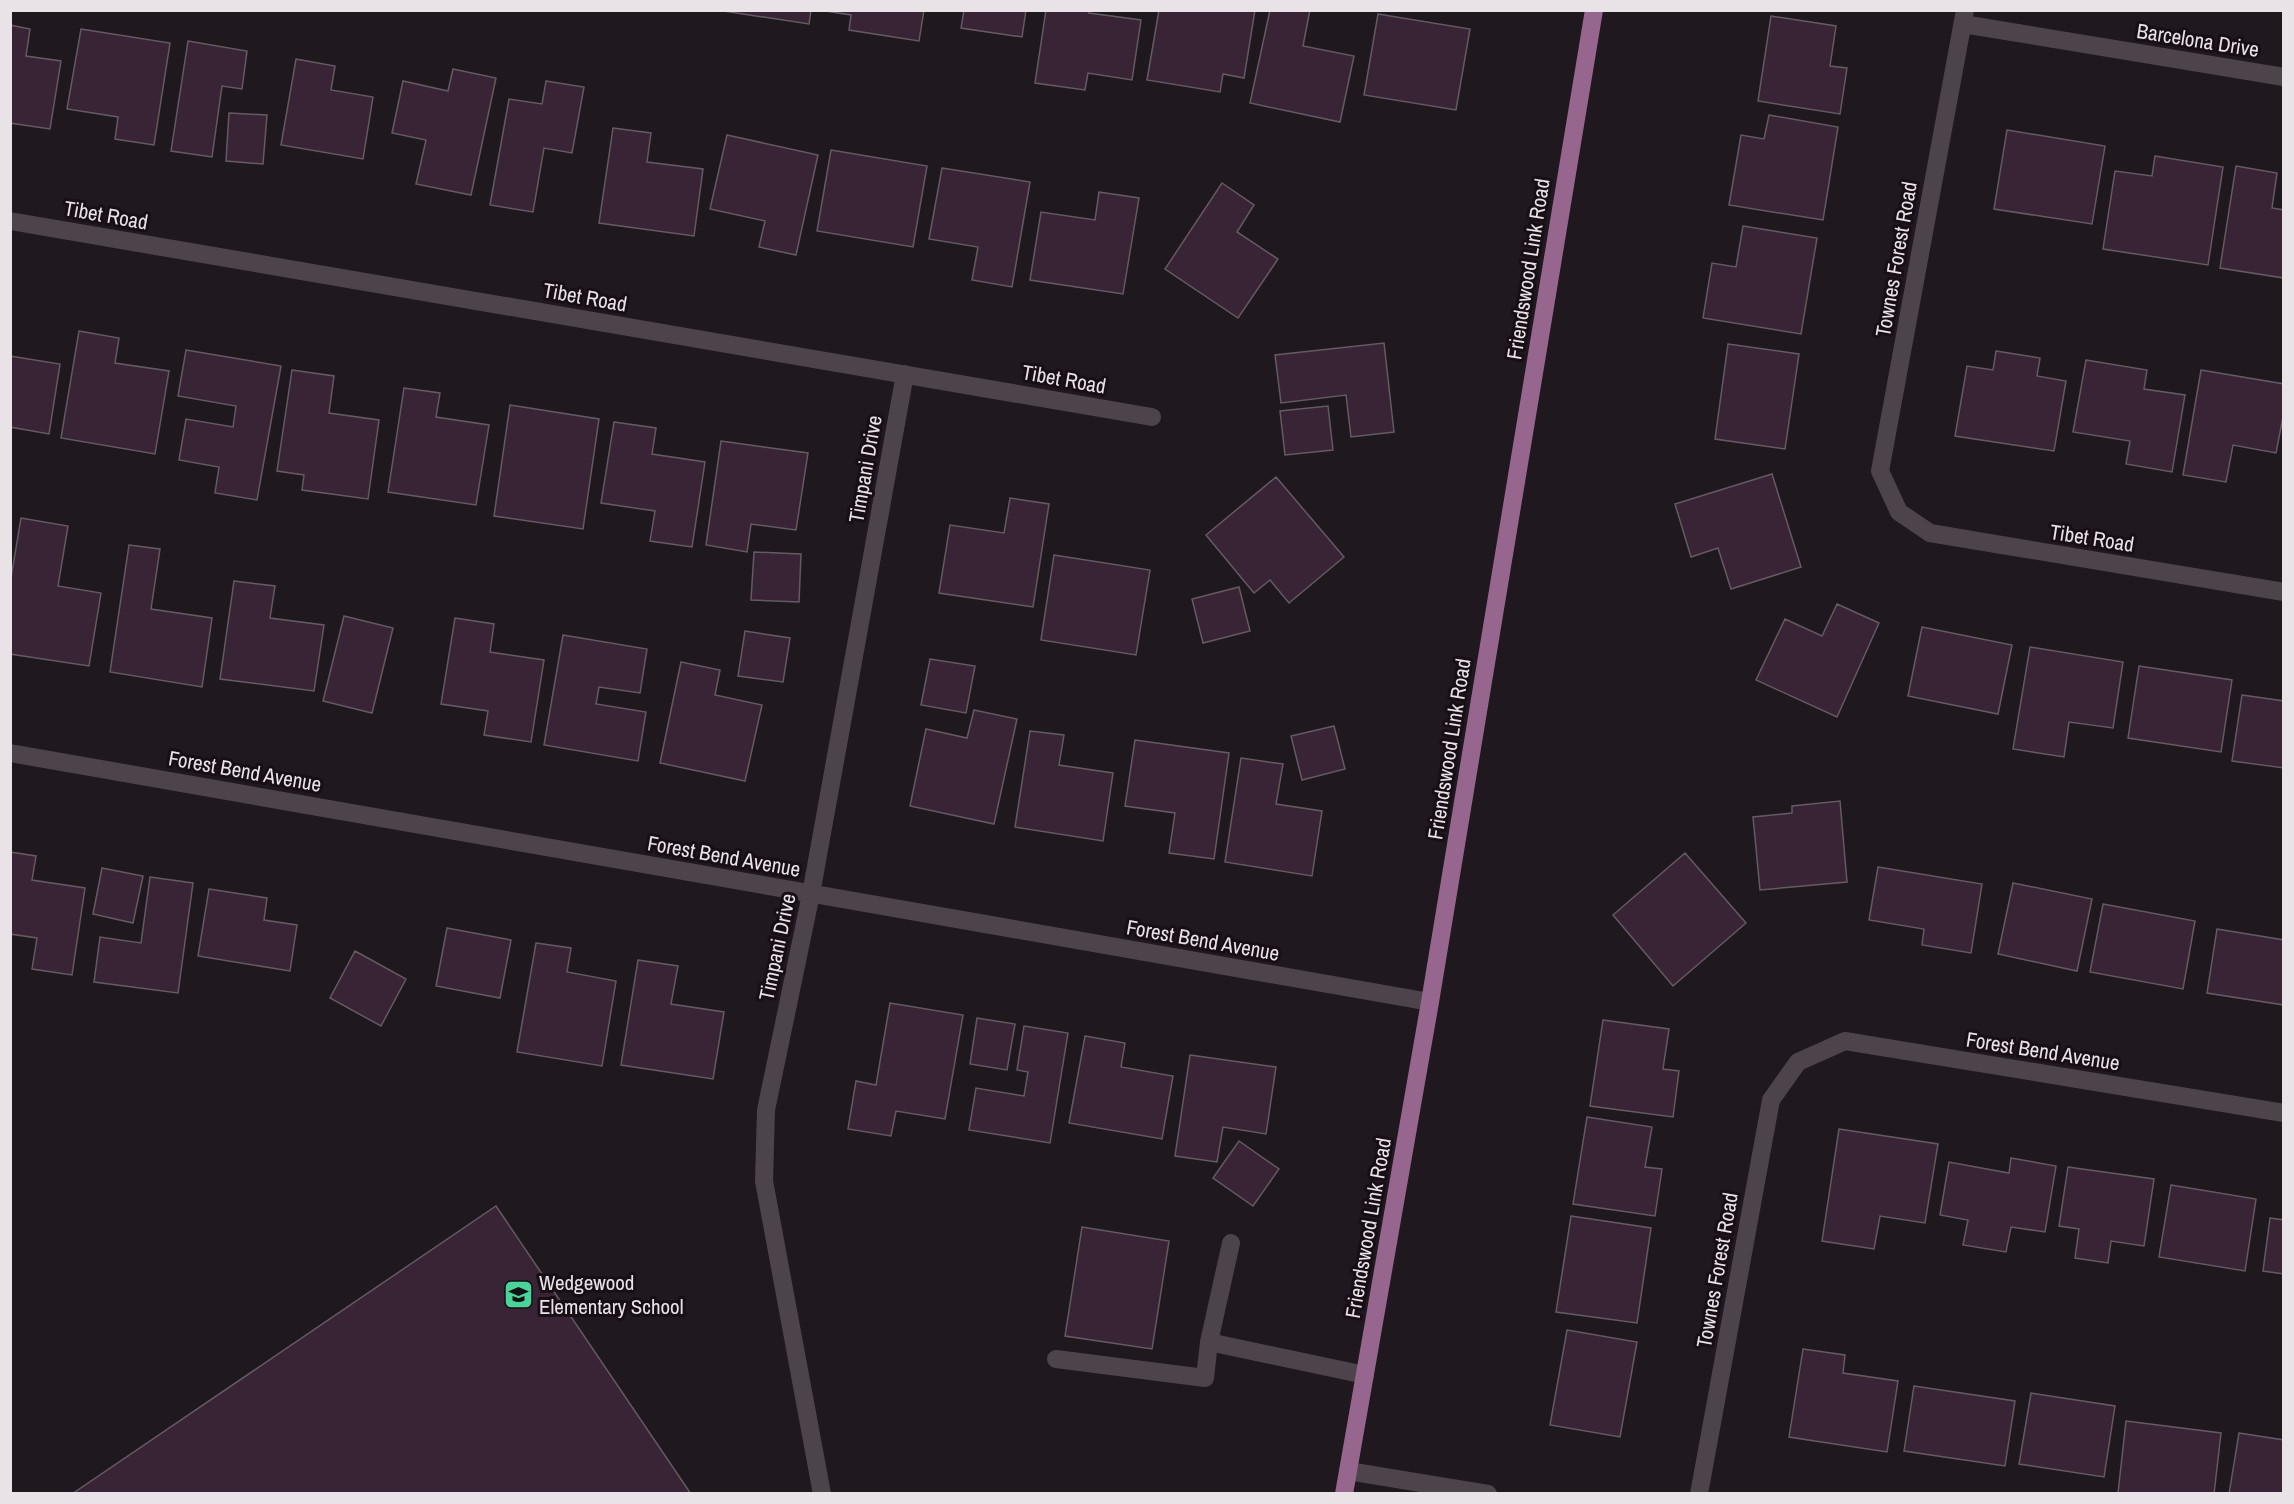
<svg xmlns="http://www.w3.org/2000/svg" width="2294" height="1504" font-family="'Archivo Narrow',sans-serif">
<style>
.building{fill:#392436;stroke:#645a63;stroke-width:1.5}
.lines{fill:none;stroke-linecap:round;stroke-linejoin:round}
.minor{stroke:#4d434b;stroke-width:18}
.major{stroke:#96668f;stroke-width:18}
.labels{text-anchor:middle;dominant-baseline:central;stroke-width:6;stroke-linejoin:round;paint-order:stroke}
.street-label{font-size:21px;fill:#e9e3e8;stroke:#170f15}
.poi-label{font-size:21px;fill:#e9e3e8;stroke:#170f15;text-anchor:start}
</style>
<rect width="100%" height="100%" fill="#20181f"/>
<path class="building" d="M 717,10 L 811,10 L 809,24 Z
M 924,10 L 919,41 L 849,30 L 851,15 L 825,11 Z
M 964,10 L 1026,10 L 1022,37 L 961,28 Z
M 1046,10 L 1089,10 L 1089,13 L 1141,20 L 1132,80 L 1088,73 L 1085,90 L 1035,83 Z
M 1159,10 L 1255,10 L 1244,78 L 1223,74 L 1220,92 L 1147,80 Z
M 1270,10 L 1310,10 L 1303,46 L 1354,56 L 1340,122 L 1250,103 Z
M 1378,14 L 1470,29 L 1456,110 L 1364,95 Z
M 1771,16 L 1836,26 L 1830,66 L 1847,68 L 1840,114 L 1758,101 Z
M 10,25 L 30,29 L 26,56 L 61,61 L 50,129 L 10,123 Z
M 81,29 L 170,43 L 154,145 L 115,139 L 118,117 L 67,109 Z
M 188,41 L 247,51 L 242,89 L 222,86 L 212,157 L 171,151 Z
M 296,59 L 335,66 L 331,90 L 373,97 L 363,159 L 281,145 Z
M 453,69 L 496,78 L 471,195 L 416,184 L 426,140 L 392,133 L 403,81 L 448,91 Z
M 546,81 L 584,87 L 572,153 L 544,148 L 533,212 L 490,205 L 509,99 L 542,104 Z
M 229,113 L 267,115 L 263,164 L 226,161 Z
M 1769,115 L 1838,127 L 1823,220 L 1729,205 L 1741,135 L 1764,139 Z
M 613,128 L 651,133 L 647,162 L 703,169 L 694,236 L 599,223 Z
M 2007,130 L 2105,146 L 2092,224 L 1994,209 Z
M 727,135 L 818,155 L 796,255 L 759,247 L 765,221 L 710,209 Z
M 831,150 L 927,166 L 913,247 L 817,231 Z
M 2155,156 L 2223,167 L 2208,265 L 2103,249 L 2115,171 L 2152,176 Z
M 2236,166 L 2277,173 L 2272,208 L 2284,210 L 2284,278 L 2220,268 Z
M 942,168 L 1030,182 L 1012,287 L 972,280 L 978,247 L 929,239 Z
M 1222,183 L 1254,205 L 1237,232 L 1278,259 L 1238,318 L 1165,269 Z
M 1099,192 L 1139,198 L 1123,294 L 1030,280 L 1041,212 L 1095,220 Z
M 1743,226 L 1817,238 L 1801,334 L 1703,318 L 1712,263 L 1736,267 Z
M 79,331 L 119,338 L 115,363 L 169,371 L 155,454 L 61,438 Z
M 1384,343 L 1394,432 L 1351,437 L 1346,395 L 1281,403 L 1275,355 Z
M 1728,344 L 1799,354 L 1785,449 L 1715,439 Z
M 186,350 L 281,366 L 257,500 L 215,493 L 219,467 L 179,460 L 186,419 L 233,427 L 236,406 L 178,396 Z
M 1996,351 L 2040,358 L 2037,376 L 2066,381 L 2054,451 L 1955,436 L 1967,366 L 1993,370 Z
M 10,356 L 60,364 L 49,434 L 10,427 Z
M 2086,360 L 2147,370 L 2144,389 L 2185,395 L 2172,472 L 2126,464 L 2130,441 L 2073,432 Z
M 292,370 L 334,376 L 329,413 L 379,420 L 368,499 L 302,490 L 304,475 L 277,471 Z
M 2201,370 L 2284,384 L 2284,412 L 2276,453 L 2233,445 L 2226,482 L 2183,475 Z
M 404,388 L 440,393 L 436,417 L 489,425 L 476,505 L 388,492 Z
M 510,405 L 599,419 L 583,529 L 494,516 Z
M 1328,406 L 1333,450 L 1285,455 L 1280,411 Z
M 614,422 L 656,428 L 652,454 L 705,462 L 692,547 L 650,541 L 655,511 L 601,503 Z
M 721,441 L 808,453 L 796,530 L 751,524 L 747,552 L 706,545 Z
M 1772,474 L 1801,567 L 1731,589 L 1718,548 L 1691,557 L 1675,504 Z
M 1276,477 L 1344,557 L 1289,603 L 1270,580 L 1254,593 L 1206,535 Z
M 1010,498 L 1049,504 L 1033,607 L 939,593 L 950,525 L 1004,533 Z
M 21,518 L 68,526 L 58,586 L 101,593 L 89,666 L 10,654 L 10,584 Z
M 129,545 L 160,549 L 151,609 L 212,618 L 202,687 L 110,672 Z
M 754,552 L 801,554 L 799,602 L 751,600 Z
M 1054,555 L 1150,570 L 1136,655 L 1041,640 Z
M 234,581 L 275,586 L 270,618 L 324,625 L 314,691 L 220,679 Z
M 1239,587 L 1250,631 L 1203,643 L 1192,599 Z
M 1837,604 L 1879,623 L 1837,717 L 1756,680 L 1785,619 L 1822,636 Z
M 344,616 L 393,628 L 372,713 L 323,701 Z
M 455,618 L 494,624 L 490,652 L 544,660 L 531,742 L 484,735 L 488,711 L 441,704 Z
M 1922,627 L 2012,645 L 1998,714 L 1908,696 Z
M 745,631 L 790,638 L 783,682 L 738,676 Z
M 563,635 L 647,649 L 640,693 L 599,687 L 596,704 L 646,712 L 638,761 L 544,745 Z
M 2030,647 L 2123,662 L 2113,728 L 2069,722 L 2064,757 L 2013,749 Z
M 930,659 L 975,666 L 966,713 L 921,705 Z
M 681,662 L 720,670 L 715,695 L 762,705 L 745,781 L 660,763 Z
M 2139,666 L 2232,680 L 2221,752 L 2128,738 Z
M 2242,695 L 2284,701 L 2284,768 L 2232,761 Z
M 974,710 L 1017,719 L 994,824 L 910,806 L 926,729 L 967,738 Z
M 1334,726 L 1345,769 L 1302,780 L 1291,736 Z
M 1030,731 L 1064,735 L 1059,765 L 1113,773 L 1103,841 L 1015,827 Z
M 1135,740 L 1229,753 L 1214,859 L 1169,853 L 1175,813 L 1125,806 Z
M 1241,758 L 1283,764 L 1276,804 L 1322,811 L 1312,876 L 1225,862 Z
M 1840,801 L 1847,882 L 1760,890 L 1753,817 L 1792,813 L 1792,806 Z
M 10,852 L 36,856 L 32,880 L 85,888 L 72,975 L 32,969 L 37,938 L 10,934 Z
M 1685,853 L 1746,923 L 1673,986 L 1613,915 Z
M 1878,867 L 1982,884 L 1971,953 L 1922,945 L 1924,929 L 1869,920 Z
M 102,868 L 143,876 L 133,923 L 93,914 Z
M 150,877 L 193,883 L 178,993 L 94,982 L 100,937 L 141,943 Z
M 2013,883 L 2092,899 L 2077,971 L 1998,954 Z
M 209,889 L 267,898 L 264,920 L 297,925 L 290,971 L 198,956 Z
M 2103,904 L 2195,921 L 2183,989 L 2090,972 Z
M 447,928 L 511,940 L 500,998 L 436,986 Z
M 2217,929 L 2284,940 L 2284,1005 L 2207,993 Z
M 536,943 L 571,948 L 567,972 L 616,981 L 602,1066 L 517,1052 Z
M 355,951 L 406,979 L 381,1026 L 330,998 Z
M 638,960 L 678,966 L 671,1004 L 724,1012 L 713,1079 L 621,1065 Z
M 890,1003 L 963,1015 L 945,1119 L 896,1111 L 891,1136 L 848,1129 L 856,1081 L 876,1085 Z
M 977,1018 L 1015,1024 L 1007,1070 L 970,1064 Z
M 1603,1020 L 1669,1029 L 1663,1069 L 1679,1071 L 1673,1117 L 1590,1106 Z
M 1024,1026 L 1068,1033 L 1050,1143 L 969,1130 L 976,1088 L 1024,1096 L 1028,1072 L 1017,1070 Z
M 1085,1036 L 1125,1043 L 1121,1067 L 1173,1076 L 1162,1139 L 1069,1123 Z
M 1190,1055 L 1276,1067 L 1266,1134 L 1223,1127 L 1217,1162 L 1175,1156 Z
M 1587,1117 L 1652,1127 L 1645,1167 L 1662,1169 L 1655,1216 L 1573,1204 Z
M 1839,1129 L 1938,1144 L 1925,1223 L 1880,1216 L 1874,1249 L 1822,1241 Z
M 1239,1141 L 1279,1169 L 1253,1206 L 1213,1178 Z
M 2011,1158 L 2056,1166 L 2045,1232 L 2011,1227 L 2006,1252 L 1963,1245 L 1968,1220 L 1940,1215 L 1949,1162 L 2009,1173 Z
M 2068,1167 L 2154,1179 L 2144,1246 L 2111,1241 L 2108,1263 L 2075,1258 L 2079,1229 L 2059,1226 Z
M 2171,1185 L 2256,1199 L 2245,1271 L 2159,1257 Z
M 496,1206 L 691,1494 L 72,1494 Z
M 1571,1216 L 1651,1228 L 1637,1323 L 1556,1312 Z
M 2270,1218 L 2284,1220 L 2284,1274 L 2263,1271 Z
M 1082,1227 L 1169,1241 L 1152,1349 L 1065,1336 Z
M 1567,1330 L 1637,1342 L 1620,1437 L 1550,1425 Z
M 1803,1349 L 1845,1355 L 1843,1373 L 1898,1381 L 1887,1452 L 1789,1437 Z
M 1914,1386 L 2015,1401 L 2005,1466 L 1904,1451 Z
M 2031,1393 L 2115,1406 L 2104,1477 L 2019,1464 Z
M 2126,1421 L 2221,1433 L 2214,1494 L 2118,1493 Z
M 2239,1433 L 2284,1440 L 2284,1494 L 2229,1494 Z"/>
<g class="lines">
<path class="minor" d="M 1965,10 L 1880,471 L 1899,512 L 1930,533 L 2284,592
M 1963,24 L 2284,77
M 10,221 L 1152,417
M 10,753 L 1430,1002
M 1231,1243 L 1209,1342 L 1365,1375
M 1056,1359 L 1205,1378 L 1209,1342
M 1348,1471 L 1488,1494
M 822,1494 L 764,1181 L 766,1110 L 811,894 L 905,374
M 1699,1494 L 1771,1100 L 1798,1062 L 1845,1041 L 2284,1113"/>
<path class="major" d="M 1344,1494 L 1430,1002 L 1594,10"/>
</g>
<defs>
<symbol id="school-square" viewBox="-11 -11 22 22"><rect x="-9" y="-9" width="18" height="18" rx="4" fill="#4ad49c" stroke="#170f15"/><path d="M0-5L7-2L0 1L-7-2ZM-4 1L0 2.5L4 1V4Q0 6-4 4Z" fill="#111"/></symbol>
</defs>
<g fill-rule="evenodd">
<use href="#school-square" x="502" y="1278" width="33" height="33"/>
</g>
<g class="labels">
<g class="street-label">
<text transform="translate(2198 40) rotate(9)">Barcelona Drive</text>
<text transform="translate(106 215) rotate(10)">Tibet Road</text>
<text transform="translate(1896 259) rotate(-80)">Townes Forest Road</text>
<text transform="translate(1528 269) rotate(-81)">Friendswood Link Road</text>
<text transform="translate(585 297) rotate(10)">Tibet Road</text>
<text transform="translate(1064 379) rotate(10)">Tibet Road</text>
<text transform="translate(865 469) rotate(-80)">Timpani Drive</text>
<text transform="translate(2092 538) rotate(9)">Tibet Road</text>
<text transform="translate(1449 749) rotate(-81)">Friendswood Link Road</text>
<text transform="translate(245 771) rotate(10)">Forest Bend Avenue</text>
<text transform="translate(724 856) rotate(10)">Forest Bend Avenue</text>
<text transform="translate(1203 940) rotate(10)">Forest Bend Avenue</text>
<text transform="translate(777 947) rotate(-78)">Timpani Drive</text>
<text transform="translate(2043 1051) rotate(9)">Forest Bend Avenue</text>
<text transform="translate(1368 1228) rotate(-80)">Friendswood Link Road</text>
<text transform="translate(1717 1270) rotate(-80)">Townes Forest Road</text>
</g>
<g class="poi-label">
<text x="539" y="1282">Wedgewood<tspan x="539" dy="24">Elementary School</tspan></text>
</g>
</g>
<rect width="2294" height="1504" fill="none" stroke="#e9e3e8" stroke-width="24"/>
</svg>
